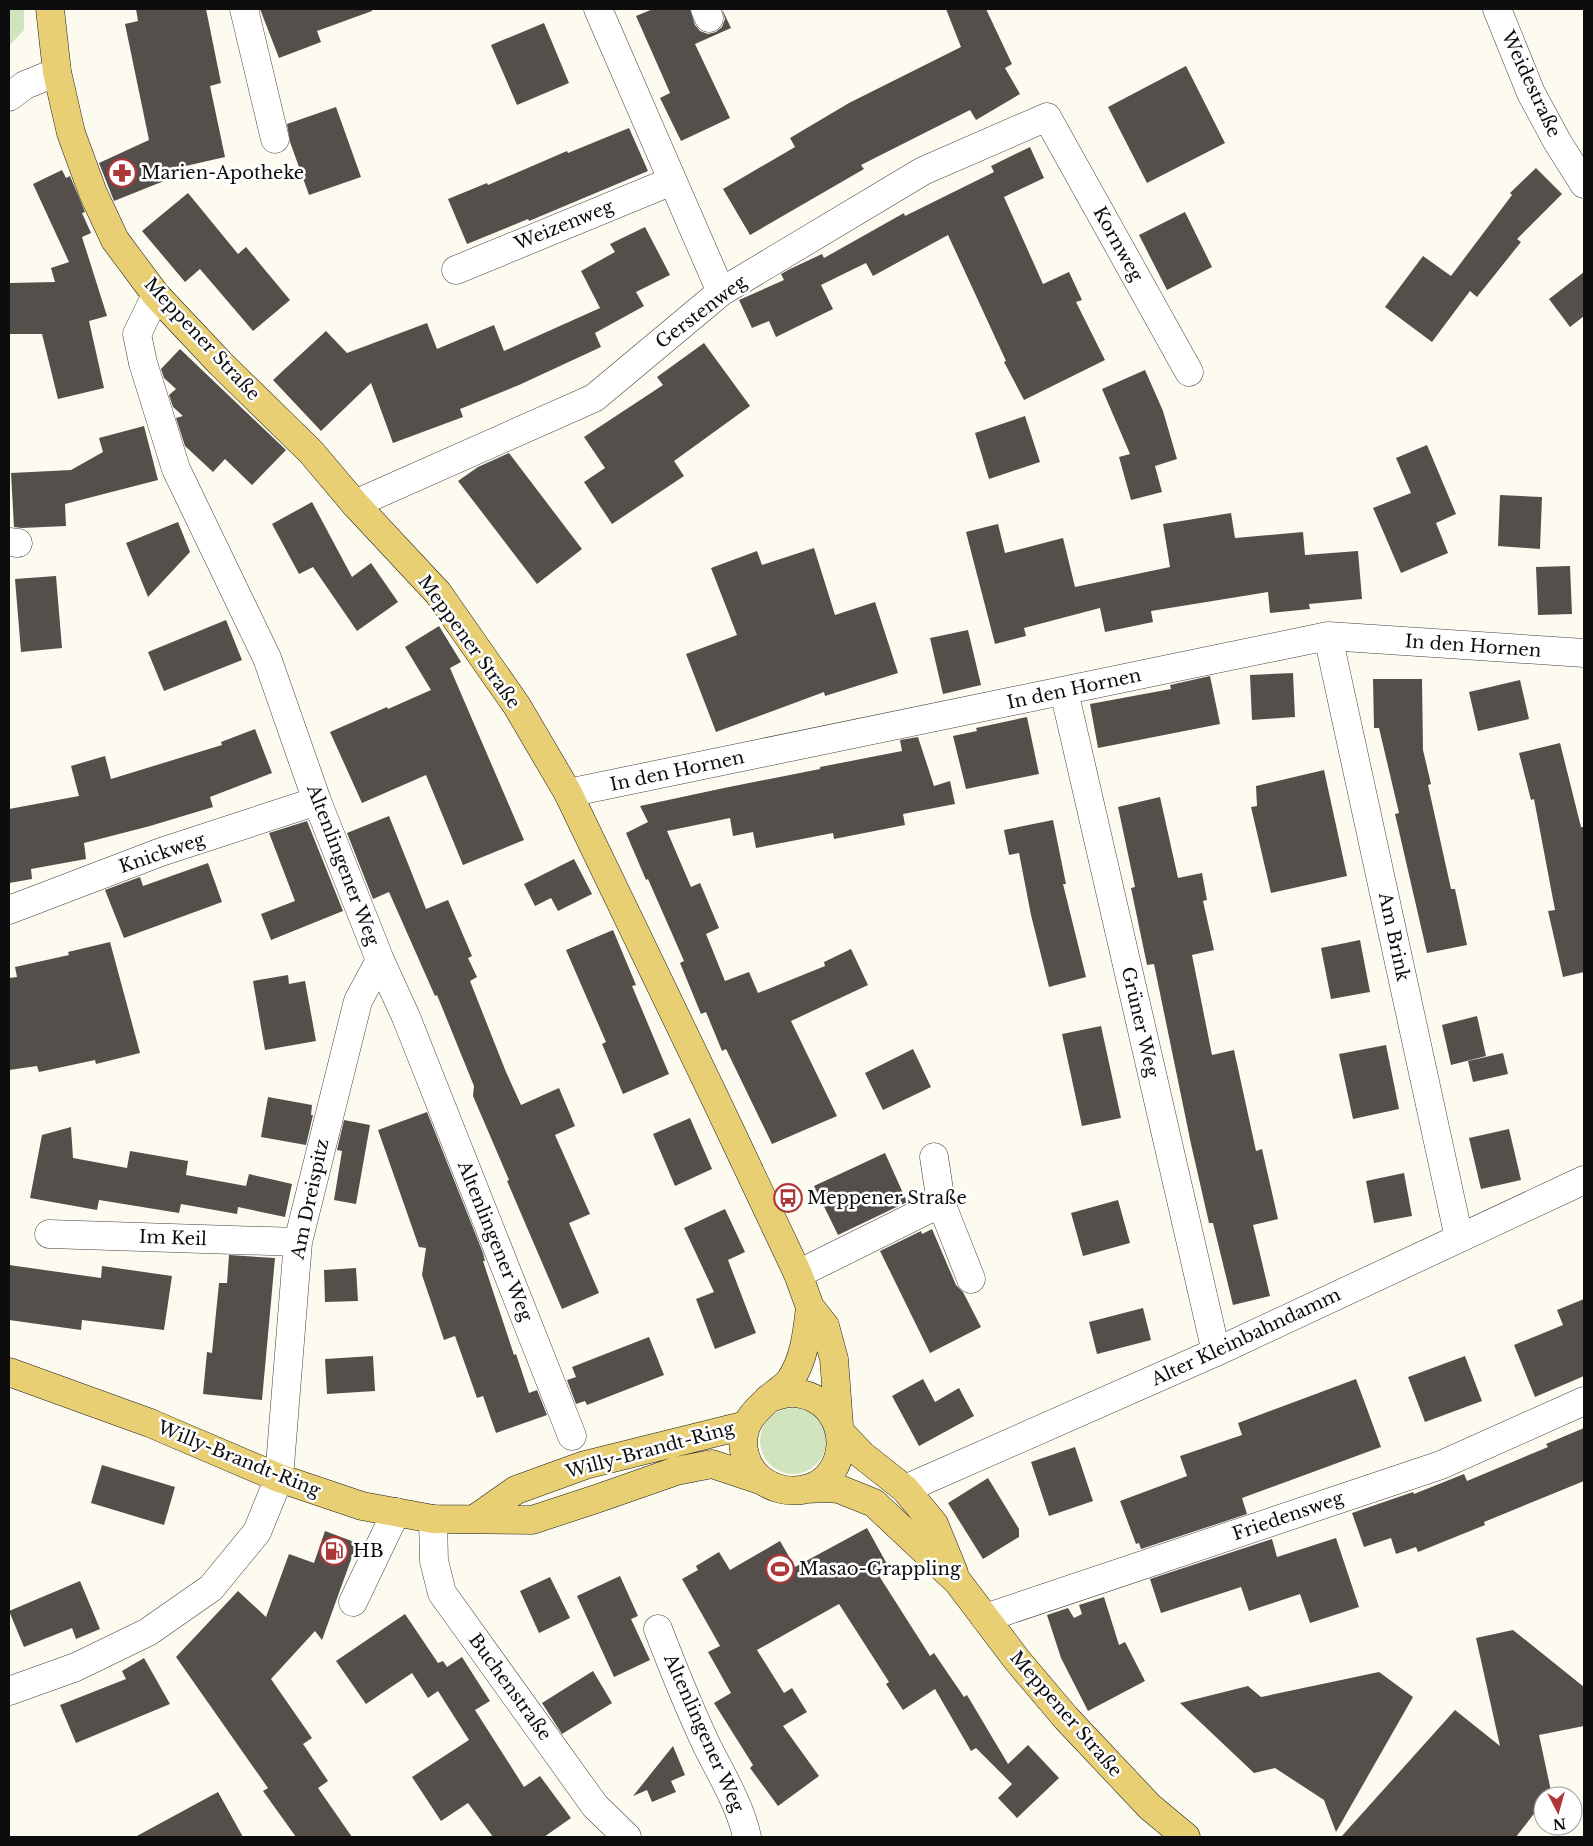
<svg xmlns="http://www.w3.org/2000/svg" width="1593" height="1846" font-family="'Libre Baskerville',serif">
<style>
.green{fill:#d0e4bd}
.building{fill:#544f4b}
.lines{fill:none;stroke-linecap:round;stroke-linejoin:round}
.minor-casing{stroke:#404040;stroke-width:29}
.major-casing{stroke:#1e1e1e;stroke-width:29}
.minor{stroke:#fff;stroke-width:28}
.major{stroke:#e8cf74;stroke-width:28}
.labels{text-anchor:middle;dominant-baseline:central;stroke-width:5;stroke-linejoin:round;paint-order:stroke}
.street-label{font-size:18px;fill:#0d0d0d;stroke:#fff}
.poi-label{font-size:18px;fill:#0d0d0d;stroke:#fff;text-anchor:start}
</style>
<rect width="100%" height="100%" fill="#fdfbef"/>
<path class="green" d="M 14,9 L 24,9 L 24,30 L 9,46 L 9,11 Z
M760 1441a33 33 0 1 1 66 0a33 33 0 1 1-66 0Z"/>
<path class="building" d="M 136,9 L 206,9 L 221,83 L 210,86 L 225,157 L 168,170 L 174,177 L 114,201 L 99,163 L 149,140 L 125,24 L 138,21 Z
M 260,9 L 372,9 L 372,11 L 317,31 L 321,42 L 279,58 Z
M 653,9 L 690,9 L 695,25 L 700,31 L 708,34 L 716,32 L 722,27 L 725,19 L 722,9 L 731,28 L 695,44 L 730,118 L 681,141 L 660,98 L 670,93 L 636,16 Z
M 946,9 L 986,9 L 1012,64 L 1005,68 L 1020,94 L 976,120 L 970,110 L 861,165 L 864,169 L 750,235 L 723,189 L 795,147 L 790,138 L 849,103 L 961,47 Z
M 544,23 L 569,83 L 517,105 L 491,45 Z
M 1186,66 L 1225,143 L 1147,183 L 1108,107 Z
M 336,107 L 361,177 L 309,195 L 290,142 L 287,124 Z
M 629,128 L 648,171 L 529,221 L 528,219 L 467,244 L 448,199 L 487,183 L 488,185 L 567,151 L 568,153 Z
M 1030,147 L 1044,178 L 1004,197 L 1043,284 L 1069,272 L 1082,300 L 1076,302 L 1105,360 L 1024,400 L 1004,362 L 1006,361 L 948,235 L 873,276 L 866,263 L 821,285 L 833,309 L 776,337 L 769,321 L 752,328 L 739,300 L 784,280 L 781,274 L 790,269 L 822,254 L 824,258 L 904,213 L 905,216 L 994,172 L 991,166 Z
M 1536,168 L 1562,194 L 1517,239 L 1521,242 L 1477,297 L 1470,291 L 1432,342 L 1385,307 L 1423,256 L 1451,276 L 1512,195 L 1510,193 Z
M 62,170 L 66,178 L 70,176 L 85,212 L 82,213 L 91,233 L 82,237 L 107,316 L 89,321 L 104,388 L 58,399 L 42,334 L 9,334 L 9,283 L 55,282 L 51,268 L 69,262 L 33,184 Z
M 188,193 L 238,254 L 246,247 L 290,300 L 253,331 L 200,269 L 185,282 L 142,231 Z
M 1185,212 L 1212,267 L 1167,290 L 1139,235 Z
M 645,227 L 670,275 L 636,292 L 644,306 L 595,333 L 601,347 L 519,385 L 460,409 L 463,417 L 393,443 L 371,383 L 321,431 L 273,380 L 326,331 L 347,353 L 427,323 L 437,349 L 494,325 L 504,351 L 600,308 L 581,271 L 615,252 L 610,244 Z
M 1584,272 L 1584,316 L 1570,327 L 1549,299 Z
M 704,343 L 750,406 L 674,461 L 684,476 L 612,524 L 584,482 L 605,468 L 584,437 L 663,385 L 657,377 Z
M 180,349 L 286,450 L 252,485 L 225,459 L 213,472 L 185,446 L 176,418 L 183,416 L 173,407 L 169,395 L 176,389 L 164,378 L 161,369 Z
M 1145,370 L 1163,411 L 1177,459 L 1155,466 L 1162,492 L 1131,500 L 1119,457 L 1130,454 L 1102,389 Z
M 1025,416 L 1040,462 L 989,479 L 975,433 Z
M 144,426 L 158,480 L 65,504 L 66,526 L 22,528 L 14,527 L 11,473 L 71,470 L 103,452 L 99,438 Z
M 1427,445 L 1456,514 L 1436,523 L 1448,553 L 1401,573 L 1373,508 L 1411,493 L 1396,458 Z
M 509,453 L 582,549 L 537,584 L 458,481 L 478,467 Z
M 1500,495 L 1542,497 L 1540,549 L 1498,546 Z
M 312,502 L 352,577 L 371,563 L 398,602 L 357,631 L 313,567 L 299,574 L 272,524 Z
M 1231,513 L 1235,538 L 1303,532 L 1305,555 L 1358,551 L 1362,599 L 1309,604 L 1310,609 L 1270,613 L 1268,592 L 1151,611 L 1153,622 L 1105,632 L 1100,608 L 1024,628 L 1026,636 L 995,644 L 966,532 L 998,524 L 1005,553 L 1063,538 L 1075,587 L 1170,567 L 1163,524 Z
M 178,522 L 190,552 L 148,597 L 126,543 Z
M 814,548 L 835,615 L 875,602 L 898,673 L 825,696 L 824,692 L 716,732 L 686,654 L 737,635 L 711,568 L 757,551 L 762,565 Z
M 1570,566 L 1572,614 L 1538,615 L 1536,567 Z
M 56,576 L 62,648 L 21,652 L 15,579 Z
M 226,620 L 242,660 L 164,691 L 148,652 Z
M 439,626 L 461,662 L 450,668 L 524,840 L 463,865 L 426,775 L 362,803 L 330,732 L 387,707 L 388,709 L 431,690 L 405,647 Z
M 968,630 L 981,685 L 943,694 L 930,638 Z
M 1293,673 L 1295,717 L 1252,720 L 1250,675 Z
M 1210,676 L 1220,724 L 1098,748 L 1090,704 L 1171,689 L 1170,685 Z
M 1373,679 L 1422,679 L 1423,750 L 1431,784 L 1428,785 L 1451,889 L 1455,889 L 1467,945 L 1427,953 L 1395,814 L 1399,813 L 1379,728 L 1374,728 Z
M 1520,680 L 1529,719 L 1478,731 L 1469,692 Z
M 1027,717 L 1039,774 L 966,789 L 953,736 L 977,731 L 976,728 Z
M 255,729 L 272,773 L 210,797 L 213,807 L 150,826 L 84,843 L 86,859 L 31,869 L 32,879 L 9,883 L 9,809 L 79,796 L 71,766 L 105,756 L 111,779 L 222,745 L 221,742 Z
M 918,737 L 934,786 L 950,781 L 955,804 L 903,814 L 905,825 L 834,839 L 833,833 L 756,848 L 753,832 L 733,836 L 730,818 L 667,831 L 691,887 L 700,883 L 719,928 L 706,934 L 725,981 L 749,972 L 758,993 L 825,966 L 824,962 L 851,949 L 868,985 L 791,1021 L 837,1116 L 772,1144 L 726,1049 L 722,1051 L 706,1012 L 701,1014 L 680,963 L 684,961 L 648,879 L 646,880 L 626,833 L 648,822 L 640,806 L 724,788 L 820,769 L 820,767 L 902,751 L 900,740 Z
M 1560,743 L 1581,827 L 1584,827 L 1584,972 L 1563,977 L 1548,911 L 1555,910 L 1534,799 L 1531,800 L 1519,753 Z
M 1324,770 L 1347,876 L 1271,893 L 1251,807 L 1257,806 L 1256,786 Z
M 1160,797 L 1178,878 L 1202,873 L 1207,900 L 1203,901 L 1214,950 L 1192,955 L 1212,1055 L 1234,1050 L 1256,1151 L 1262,1149 L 1278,1219 L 1253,1225 L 1270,1296 L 1233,1305 L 1213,1223 L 1209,1223 L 1191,1144 L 1154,964 L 1147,965 L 1131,888 L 1135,887 L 1118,807 Z
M 389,816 L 426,909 L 448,900 L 472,956 L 468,958 L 477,977 L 470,981 L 506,1072 L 521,1105 L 559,1088 L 575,1126 L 555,1135 L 590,1214 L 569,1223 L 599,1293 L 562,1309 L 507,1181 L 509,1180 L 473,1096 L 474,1086 L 437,995 L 435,996 L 389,892 L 373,899 L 347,833 Z
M 1053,820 L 1066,884 L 1063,884 L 1086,977 L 1049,987 L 1031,915 L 1019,853 L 1009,855 L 1004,830 Z
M 307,821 L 343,911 L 271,940 L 261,914 L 295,901 L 269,833 Z
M 574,859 L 592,894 L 558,911 L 551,898 L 535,906 L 524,884 Z
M 208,863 L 222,902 L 124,938 L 105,890 L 140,877 L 143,886 Z
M 613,930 L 636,985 L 632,986 L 669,1074 L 623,1094 L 602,1044 L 606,1042 L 566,950 Z
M 1360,940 L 1370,992 L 1331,999 L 1321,948 Z
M 110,942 L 140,1053 L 96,1064 L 95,1060 L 39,1072 L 37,1066 L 9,1070 L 9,978 L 17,977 L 15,967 L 69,955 L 68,952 Z
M 288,975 L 289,984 L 305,981 L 316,1041 L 265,1050 L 253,981 Z
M 1477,1016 L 1486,1056 L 1451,1065 L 1442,1025 Z
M 1101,1026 L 1121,1118 L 1082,1126 L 1062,1034 Z
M 1386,1045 L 1399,1109 L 1353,1119 L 1339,1054 Z
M 913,1049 L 931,1087 L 883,1110 L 865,1073 Z
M 1503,1053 L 1508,1074 L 1473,1082 L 1468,1061 Z
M 268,1097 L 312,1105 L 311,1115 L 313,1115 L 306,1145 L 261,1137 Z
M 427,1112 L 483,1253 L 485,1261 L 483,1261 L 514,1355 L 516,1354 L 529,1393 L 537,1390 L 547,1415 L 496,1433 L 483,1396 L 477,1398 L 455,1336 L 444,1340 L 422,1275 L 426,1248 L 419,1247 L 378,1130 Z
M 690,1118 L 712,1169 L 675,1186 L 653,1134 Z
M 344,1120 L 370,1125 L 356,1204 L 334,1200 L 342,1151 L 337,1150 Z
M 71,1127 L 73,1158 L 127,1168 L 130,1151 L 188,1161 L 186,1175 L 246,1186 L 249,1174 L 292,1184 L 285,1217 L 238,1207 L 237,1214 L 181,1204 L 179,1213 L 99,1200 L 97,1210 L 30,1198 L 42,1135 Z
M 1509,1129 L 1521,1180 L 1481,1189 L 1469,1138 Z
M 885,1153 L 907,1202 L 838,1235 L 814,1186 Z
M 1404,1173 L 1412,1216 L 1374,1223 L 1366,1181 Z
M 1118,1200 L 1130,1243 L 1083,1256 L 1071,1213 Z
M 725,1209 L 745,1252 L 728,1260 L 756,1333 L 715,1349 L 696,1299 L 714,1292 L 684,1228 Z
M 932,1229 L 956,1285 L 963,1292 L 981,1327 L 930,1353 L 880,1251 L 921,1231 L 922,1234 Z
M 229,1255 L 275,1258 L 262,1400 L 203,1394 L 207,1352 L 212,1353 L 219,1283 L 227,1283 Z
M 9,1265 L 101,1278 L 102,1266 L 172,1276 L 164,1330 L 82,1320 L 81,1330 L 9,1320 Z
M 356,1268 L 358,1301 L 325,1302 L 324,1270 Z
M 1584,1299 L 1584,1376 L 1535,1397 L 1514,1345 L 1563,1325 L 1557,1310 Z
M 1143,1308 L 1151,1340 L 1097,1354 L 1089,1322 Z
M 649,1337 L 664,1375 L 587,1405 L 585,1401 L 576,1404 L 567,1380 L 576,1377 L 572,1367 Z
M 373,1356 L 375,1391 L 327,1394 L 325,1359 Z
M 1465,1356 L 1482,1401 L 1425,1422 L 1408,1377 Z
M 923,1379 L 935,1402 L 959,1388 L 974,1416 L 919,1446 L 892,1396 Z
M 1356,1379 L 1381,1447 L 1242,1498 L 1247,1514 L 1141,1549 L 1139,1543 L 1136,1544 L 1120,1501 L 1187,1476 L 1180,1456 L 1242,1435 L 1238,1423 Z
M 1584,1428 L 1584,1481 L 1484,1522 L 1485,1525 L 1418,1552 L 1416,1547 L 1396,1554 L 1391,1538 L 1364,1547 L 1352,1513 L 1413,1492 L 1414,1494 L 1464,1474 L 1467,1481 L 1548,1447 L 1546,1444 Z
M 1075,1447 L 1093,1501 L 1049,1516 L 1031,1462 Z
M 102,1465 L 175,1487 L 164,1525 L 91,1503 Z
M 988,1478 L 1019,1529 L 1019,1537 L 983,1559 L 948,1503 Z
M 867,1528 L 887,1564 L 876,1571 L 930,1656 L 934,1653 L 964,1697 L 967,1695 L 1008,1764 L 1028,1745 L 1059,1778 L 1017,1818 L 998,1798 L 1012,1784 L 976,1748 L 971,1751 L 935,1689 L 903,1710 L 886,1684 L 889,1682 L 839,1604 L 757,1650 L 784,1693 L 792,1688 L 807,1712 L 783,1726 L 819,1776 L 778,1806 L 750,1768 L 753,1765 L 714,1703 L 731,1693 L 708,1652 L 720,1646 L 682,1579 L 698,1570 L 696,1566 L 719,1552 L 730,1570 L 780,1541 L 795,1567 Z
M 325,1531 L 357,1543 L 322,1640 L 315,1631 L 271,1679 L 312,1738 L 303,1744 L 328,1781 L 318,1788 L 352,1837 L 296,1837 L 263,1791 L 268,1788 L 176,1657 L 238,1591 L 266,1617 L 289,1554 L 314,1563 Z
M 1336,1538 L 1359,1607 L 1310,1623 L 1300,1594 L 1249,1611 L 1241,1587 L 1161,1613 L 1150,1579 L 1272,1539 L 1277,1557 Z
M 620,1576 L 638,1616 L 631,1619 L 650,1660 L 614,1677 L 577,1596 Z
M 550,1577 L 570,1618 L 539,1633 L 520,1591 Z
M 80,1581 L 100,1629 L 76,1639 L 72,1628 L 24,1647 L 9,1611 Z
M 1104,1597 L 1119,1645 L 1125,1642 L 1145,1681 L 1088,1711 L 1061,1658 L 1047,1615 L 1068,1608 L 1074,1618 L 1082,1614 L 1079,1605 Z
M 405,1614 L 438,1663 L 443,1661 L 447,1667 L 462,1657 L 490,1701 L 475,1710 L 524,1787 L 540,1776 L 571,1818 L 544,1837 L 493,1837 L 468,1803 L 441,1821 L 412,1777 L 469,1740 L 438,1691 L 428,1698 L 412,1673 L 366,1704 L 336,1661 Z
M 1513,1630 L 1584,1687 L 1584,1726 L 1539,1735 L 1551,1791 L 1547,1796 L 1543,1796 L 1543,1802 L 1516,1837 L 1341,1837 L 1455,1710 L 1500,1746 L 1476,1638 Z
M 144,1658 L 170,1704 L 76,1743 L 60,1705 L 126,1679 L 122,1671 Z
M 593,1671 L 612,1703 L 562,1734 L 542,1703 Z
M 1379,1672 L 1413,1697 L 1336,1832 L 1324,1800 L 1275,1768 L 1254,1773 L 1180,1703 L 1248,1686 L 1261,1697 Z
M 673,1746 L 685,1775 L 671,1781 L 676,1792 L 652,1802 L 647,1790 L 633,1796 Z
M 218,1792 L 243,1837 L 135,1837 Z"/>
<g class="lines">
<defs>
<path id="minor" d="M 244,9 L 275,139
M 598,9 L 721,292
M 705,9 L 709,18
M 1497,9 L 1531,93 L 1558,143 L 1584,184
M 9,97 L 25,85 L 57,72
M 456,270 L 672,181
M 156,295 L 137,334 L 143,363 L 176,469 L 267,658 L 317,801 L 380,960 L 406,1017 L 572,1436
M 355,504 L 594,398 L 721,292 L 923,171 L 1047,117 L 1189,372
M 9,542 L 18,543
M 1328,636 L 1459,1238
M 1064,691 L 1216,1352
M 568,793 L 1328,636 L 1584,653
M 9,910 L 161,852 L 317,801
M 934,1157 L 941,1203
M 49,1234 L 298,1242
M 798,1274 L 941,1203 L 971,1279
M 905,1489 L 1216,1352 L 1584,1180
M 433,1519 L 434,1561 L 442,1593 L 595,1806 L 627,1837
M 353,1602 L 396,1512
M 985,1618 L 1441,1465 L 1584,1401
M 658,1629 C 673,1668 689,1708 707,1746 C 722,1776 740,1805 747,1837
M 9,1691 L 76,1667 L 148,1632 L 211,1588 L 257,1532 L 279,1478 L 298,1242 L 358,1001 L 380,960"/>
<path id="major" d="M 50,9 L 57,72 L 71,133 L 93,193 L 115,240 L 156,295 L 220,363 L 311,452 L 355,504 L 438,593 L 517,706 L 568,793 L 712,1092 L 798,1274 L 810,1307 L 825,1326 L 834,1359 L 839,1425
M 9,1372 L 150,1423 L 279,1478 L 362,1506 L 433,1519 L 532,1520 L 599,1498 L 676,1471 L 712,1464 L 763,1481
M 768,1399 C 779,1395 790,1391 801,1394 C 837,1401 851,1442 832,1471 C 810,1504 754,1493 745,1455 C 737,1425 756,1409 777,1392 C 782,1388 788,1384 791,1379 C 805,1357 807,1332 810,1307
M 841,1433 L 862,1455 L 905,1489 L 934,1524 L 954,1573
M 806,1489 L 827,1488 L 839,1489 L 874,1503 L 958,1582 L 1017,1660 L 1066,1718 L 1150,1807 L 1186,1837
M 476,1518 L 516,1490 L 585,1465 L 746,1425"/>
</defs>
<use href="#minor" class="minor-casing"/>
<use href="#major" class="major-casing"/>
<use href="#minor" class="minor"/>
<use href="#major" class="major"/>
</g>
<defs>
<symbol id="pharmacy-ring" viewBox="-11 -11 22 22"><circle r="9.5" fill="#fff" stroke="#ac3638" stroke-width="1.5"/><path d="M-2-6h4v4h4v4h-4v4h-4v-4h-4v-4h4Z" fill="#ac3638"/></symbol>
<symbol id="bus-ring" viewBox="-11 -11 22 22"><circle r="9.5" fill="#fff" stroke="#ac3638" stroke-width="1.5"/><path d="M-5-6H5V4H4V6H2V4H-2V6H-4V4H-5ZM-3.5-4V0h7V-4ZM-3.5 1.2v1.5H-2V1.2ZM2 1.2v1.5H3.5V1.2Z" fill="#ac3638"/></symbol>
<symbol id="fuel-ring" viewBox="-11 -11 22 22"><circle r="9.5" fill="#fff" stroke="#ac3638" stroke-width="1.5"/><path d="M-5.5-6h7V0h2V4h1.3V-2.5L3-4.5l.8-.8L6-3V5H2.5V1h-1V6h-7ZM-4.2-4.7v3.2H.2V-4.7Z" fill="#ac3638"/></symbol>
<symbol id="stadium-ring" viewBox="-11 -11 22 22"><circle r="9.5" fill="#fff" stroke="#ac3638" stroke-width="1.5"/><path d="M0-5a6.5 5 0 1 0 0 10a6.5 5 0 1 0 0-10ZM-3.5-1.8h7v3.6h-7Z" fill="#ac3638"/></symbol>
</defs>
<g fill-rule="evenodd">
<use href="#pharmacy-ring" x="106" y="157" width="32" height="32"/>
<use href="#bus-ring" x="772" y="1182" width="32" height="32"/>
<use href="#fuel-ring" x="318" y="1535" width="32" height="32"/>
<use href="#stadium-ring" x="764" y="1553" width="32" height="32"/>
</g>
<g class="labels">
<g class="street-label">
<text transform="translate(1531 84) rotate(65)">Weidestraße</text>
<text transform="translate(564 225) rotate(-22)">Weizenweg</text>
<text transform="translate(1118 244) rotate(61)">Kornweg</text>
<text transform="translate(701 312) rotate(-37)">Gerstenweg</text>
<text transform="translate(202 339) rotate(47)">Meppener Straße</text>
<text transform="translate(469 642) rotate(54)">Meppener Straße</text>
<text transform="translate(1473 646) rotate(4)">In den Hornen</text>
<text transform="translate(1074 689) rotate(-12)">In den Hornen</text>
<text transform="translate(677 771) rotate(-12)">In den Hornen</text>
<text transform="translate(162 853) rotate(-19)">Knickweg</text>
<text transform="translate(343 865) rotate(69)">Altenlingener Weg</text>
<text transform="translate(1394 937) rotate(78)">Am Brink</text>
<text transform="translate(1140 1022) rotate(77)">Grüner Weg</text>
<text transform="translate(310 1199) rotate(-78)">Am Dreispitz</text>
<text transform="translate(173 1238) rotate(2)">Im Keil</text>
<text transform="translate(495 1241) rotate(68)">Altenlingener Weg</text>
<text transform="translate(1246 1337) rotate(-25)">Alter Kleinbahndamm</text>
<text transform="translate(650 1450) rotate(-15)">Willy-Brandt-Ring</text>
<text transform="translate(239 1459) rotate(22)">Willy-Brandt-Ring</text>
<text transform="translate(1288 1516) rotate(-19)">Friedensweg</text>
<text transform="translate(510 1687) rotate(54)">Buchenstraße</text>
<text transform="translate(1066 1714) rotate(49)">Meppener Straße</text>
<text transform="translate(704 1733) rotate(66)">Altenlingener Weg</text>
</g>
<g class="poi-label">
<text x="141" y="173">Marien-Apotheke</text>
<text x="807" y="1198">Meppener Straße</text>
<text x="353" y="1551">HB</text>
<text x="799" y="1569">Masao-Grappling</text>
</g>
</g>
<rect width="1593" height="1846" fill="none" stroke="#0d0d0d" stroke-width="20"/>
<g transform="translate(1558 1811) rotate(174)"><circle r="24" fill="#ffffff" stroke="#9e9e9e"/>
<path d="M0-4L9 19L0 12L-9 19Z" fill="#ac3638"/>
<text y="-8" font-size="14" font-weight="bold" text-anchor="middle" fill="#0d0d0d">N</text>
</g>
</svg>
